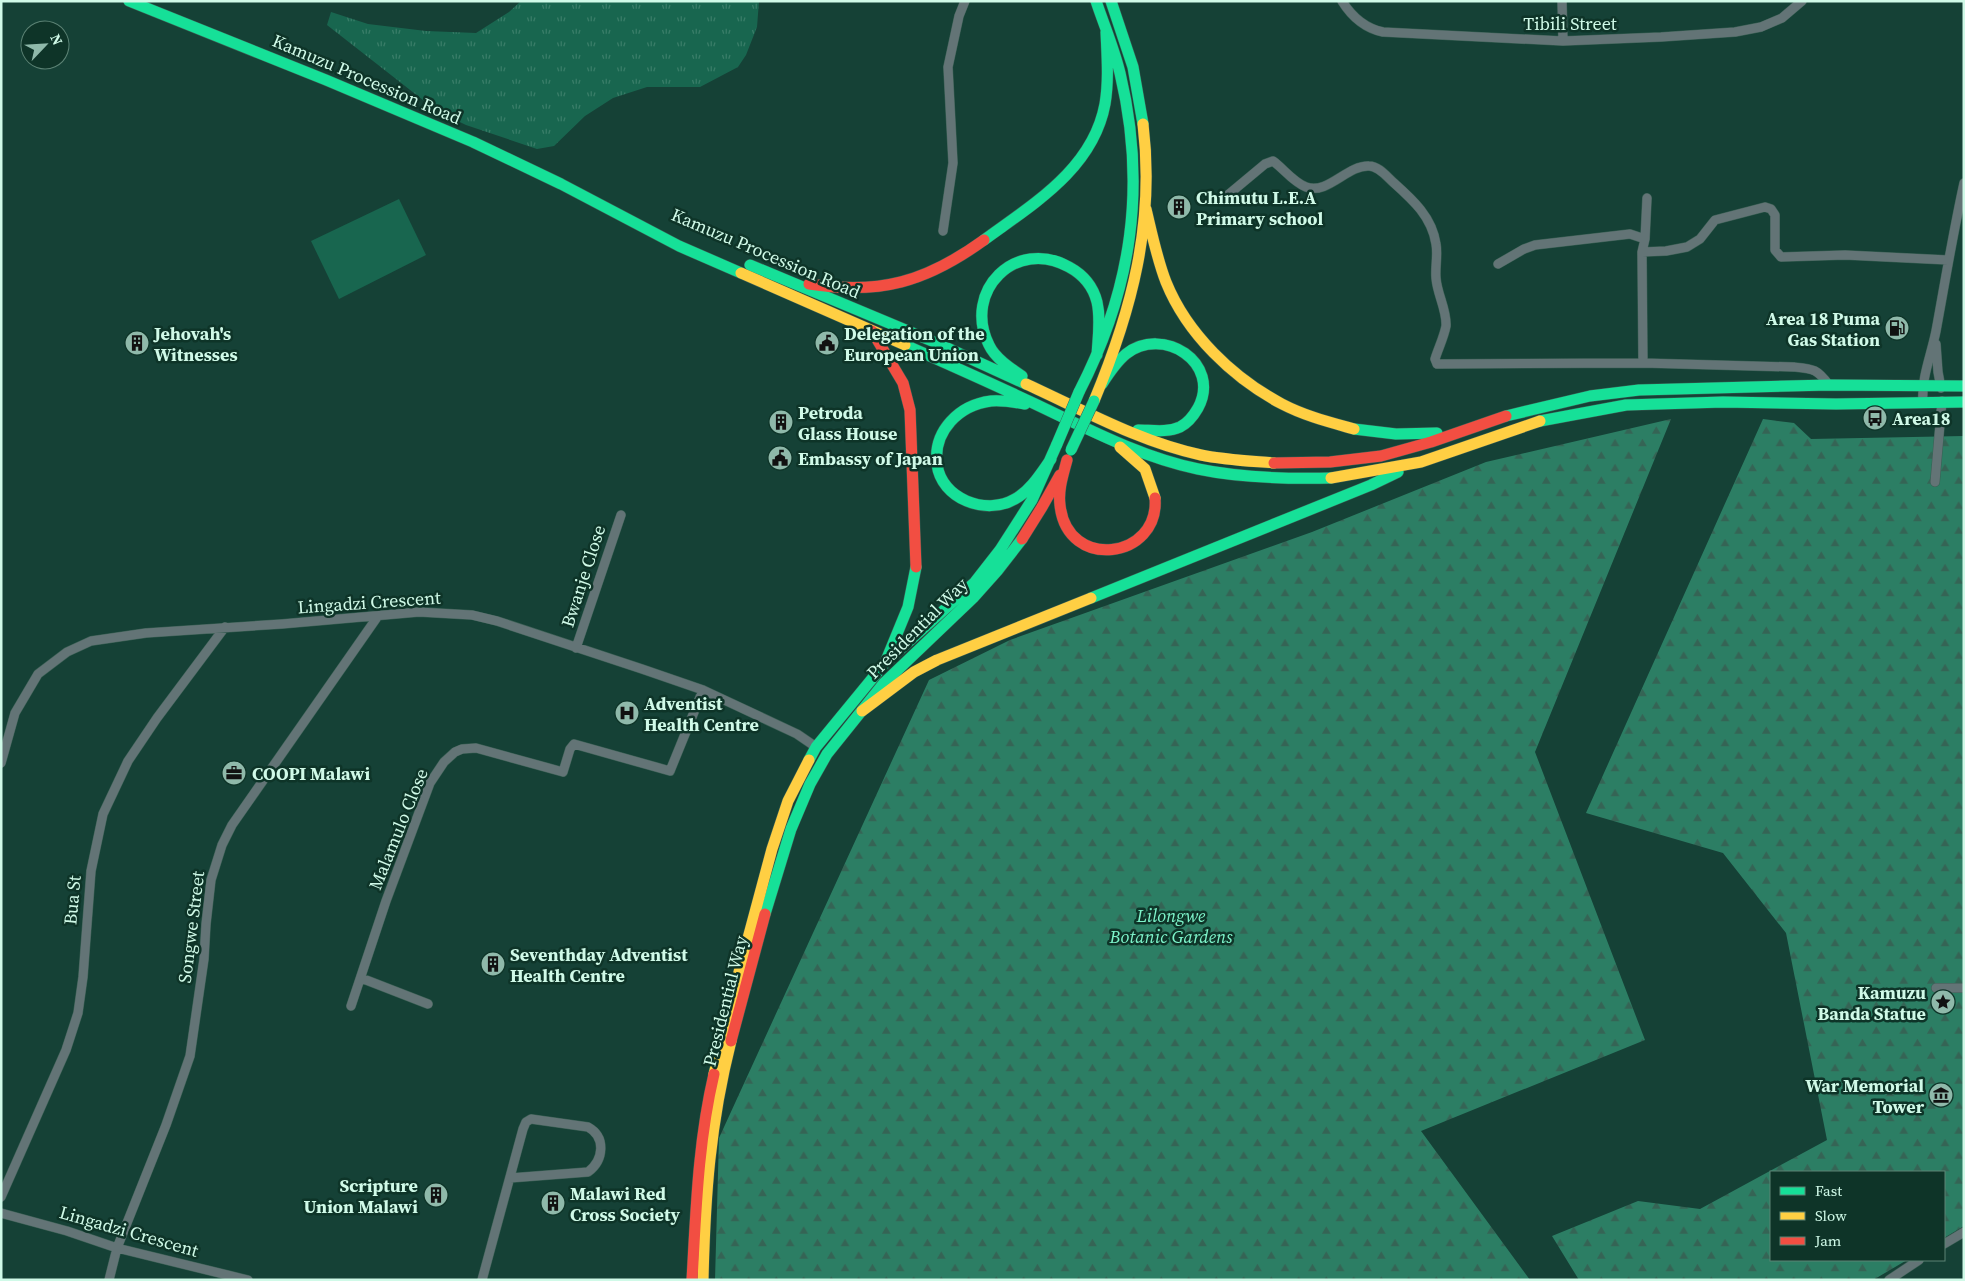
<svg xmlns="http://www.w3.org/2000/svg" width="1965" height="1281" font-family="'Source Serif 4',serif">
<style>
.grass{fill:url(#grass-tufts)}
.forest{fill:url(#forest-firs)}
.pitch{fill:#18664f}
.lines{fill:none;stroke-linecap:round;stroke-linejoin:round}
.street-casing{stroke:#3a5f54;stroke-width:10}
.fast-casing{stroke:#3a5f54;stroke-width:12}
.slow-casing{stroke:#3a5f54;stroke-width:12}
.jam-casing{stroke:#3a5f54;stroke-width:12}
.street{stroke:#637476;stroke-width:9}
.fast{stroke:#16e098;stroke-width:11}
.slow{stroke:#ffcf43;stroke-width:11}
.jam{stroke:#f24e42;stroke-width:11}
.fast-bridge-casing{stroke:#3a5f54;stroke-width:12;stroke-linecap:butt}
.fast-bridge{stroke:#16e098;stroke-width:11}
.labels{text-anchor:middle;dominant-baseline:central;stroke-width:5;stroke-linejoin:round;paint-order:stroke}
.street-label{font-size:18px;fill:#d0fae8;stroke:#0e3428}
.poi-label{font-size:18px;font-weight:bold;fill:#d0fae8;stroke:#0e3428;text-anchor:start}
.park-label{font-size:18px;font-style:italic;fill:#7ef5cb;stroke:#0e3428}
</style>
<defs>
<pattern id="grass-tufts" width="24" height="20" patternUnits="userSpaceOnUse" patternTransform="scale(1.25)"><rect width="24" height="20" fill="#18664f"/><path d="M3 7l-1-3M5 7V3M7 7l1-3M15 17l-1-3M17 17v-4M19 17l1-3" fill="none" stroke="#397d68"/></pattern>
<pattern id="forest-firs" width="22" height="20" patternUnits="userSpaceOnUse" patternTransform="scale(1.25)"><rect width="22" height="20" fill="#2c7e64"/><path d="M5 1l3.5 6h-7zM16 11l3.5 6h-7z" fill="#356455"/></pattern>
</defs>
<rect width="100%" height="100%" fill="#154136"/>
<path class="grass" d="M 521,1 L 759,1 L 757,27 L 746,55 L 738,67 L 700,87 L 647,87 L 613,98 L 585,116 L 554,146 L 537,149 L 466,125 L 437,111 L 327,25 L 331,12 L 368,24 L 426,31 L 476,33 L 509,12 Z"/>
<path class="forest" d="M 1671,419 L 1535,752 L 1645,1040 L 1421,1131 L 1530,1280 L 715,1280 L 719,1138 L 929,680 L 1010,640 L 1312,532 L 1486,462 Z
M 1763,419 L 1794,423 L 1811,439 L 1964,436 L 1964,1226 L 1944,1238 L 1944,1172 L 1771,1172 L 1771,1260 L 1907,1260 L 1873,1280 L 1579,1280 L 1552,1236 L 1638,1201 L 1700,1209 L 1827,1140 L 1786,933 L 1723,853 L 1586,813 Z"/>
<path class="pitch" d="M 399,199 L 426,255 L 339,299 L 311,241 Z"/>
<g class="lines">
<defs>
<path id="street" d="M 1342,1 C 1352,17 1364,28 1383,32 L 1563,41 L 1661,37 L 1735,32 L 1761,27 L 1782,18 L 1802,1
M 1562,1 L 1563,41
M 1223,199 L 1265,164 L 1273,161 C 1284,169 1293,182 1306,187 C 1328,195 1347,165 1369,166 C 1379,166 1387,177 1394,183 C 1413,200 1432,217 1436,244 C 1438,255 1435,267 1436,278 C 1437,294 1447,310 1446,326 C 1444,337 1438,349 1435,359 L 1437,364 L 1643,363 L 1794,367 C 1814,369 1817,369 1829,385
M 943,231 L 953,163 L 948,67 L 959,16 L 965,1
M 1642,252 L 1666,251 L 1687,247 L 1700,239 L 1715,220 L 1765,207 L 1771,209 L 1775,215 L 1775,250 L 1781,257 L 1845,255 L 1948,260
M 1498,264 L 1524,249 L 1535,245 L 1630,234 L 1645,239
M 1936,344 L 1938,372 L 1941,388
M 1643,363 L 1642,252 L 1645,239 L 1647,198
M 1923,403 C 1921,378 1931,356 1936,331 C 1945,282 1953,233 1964,183
M 1935,482 L 1942,401
M 576,648 L 621,515
M 1,763 L 15,713 L 38,674 L 67,652 L 91,641 L 146,633 L 282,624 L 419,612 L 472,615 L 497,621 L 642,669 L 703,690 L 797,734 L 816,747
M 361,978 L 428,1004
M 1936,988 L 1964,988
M 351,1006 L 386,901 L 430,783 L 444,762 L 455,752 L 462,749 L 476,748 L 563,772 L 570,749 L 574,744 L 670,771 L 703,690
M 1,1197 L 66,1050 L 78,1013 L 83,977 L 91,871 L 103,814 L 128,761 L 157,718 L 225,627
M 1,1213 L 67,1231 L 117,1248 L 248,1280
M 1944,1244 L 1964,1232
M 109,1280 L 117,1248 L 166,1125 L 190,1056 L 204,959 L 206,924 L 211,880 L 222,845 L 232,825 L 378,616
M 482,1280 L 523,1129 L 526,1122 L 531,1119 L 588,1127 C 606,1137 604,1160 588,1172 L 510,1178
M 1889,1280 L 1919,1260"/>
<path id="fast" d="M 129,1 L 326,80 L 473,142 L 561,184 L 679,246 L 741,273
M 1111,1 L 1133,67 L 1143,124
M 984,240 C 1033,204 1093,169 1105,104 C 1109,80 1107,56 1106,32
M 750,265 L 932,341 L 1026,384
M 905,345 C 948,364 991,383 1033,403 C 1086,428 1140,457 1198,469 C 1241,478 1287,479 1331,478
M 1022,376 C 1010,368 995,358 989,345 C 962,291 1016,237 1069,267 C 1082,274 1093,286 1097,302 C 1101,319 1098,337 1097,355
M 1102,384 C 1109,373 1116,362 1126,354 C 1163,325 1222,363 1198,408 C 1194,415 1188,423 1180,427 C 1167,433 1151,430 1138,430
M 1079,392 C 1132,289 1147,186 1120,73 C 1114,48 1104,25 1096,1
M 1025,404 C 1014,402 1002,400 991,401 C 959,405 933,431 937,464 C 941,499 986,516 1015,499 C 1031,490 1041,473 1051,459
M 1506,416 L 1590,396 L 1639,390 L 1829,385 L 1964,386
M 1540,421 L 1626,405 L 1723,402 L 1836,404 L 1964,402
M 1354,429 L 1396,434 L 1437,433
M 1091,598 L 1371,485 L 1398,472
M 885,663 L 908,607 L 916,567
M 809,760 L 816,747 L 885,663 L 975,582 L 1000,550 L 1032,500 L 1057,444
M 765,914 L 791,829 L 810,784 L 827,754 L 884,683 L 973,598 L 998,570 L 1022,539"/>
<path id="slow" d="M 1146,209 C 1152,234 1157,259 1166,282 C 1187,334 1233,378 1282,404 C 1305,416 1329,422 1354,429
M 741,273 L 905,345
M 1026,384 C 1083,410 1140,442 1201,455 C 1225,460 1250,461 1274,463
M 1094,401 C 1132,310 1155,223 1143,124
M 1120,447 L 1145,469 L 1155,498
M 1331,478 L 1421,462 L 1540,421
M 862,711 L 914,672 L 937,660 L 1091,598
M 714,1074 L 740,968 L 772,849 L 788,801 L 809,760
M 703,1280 C 705,1195 710,1124 731,1041"/>
<path id="jam" d="M 809,284 C 880,295 926,282 984,240
M 872,331 L 903,383 L 910,410 L 916,567
M 1067,460 C 1063,475 1058,490 1060,505 C 1067,572 1160,559 1155,498
M 1274,463 L 1330,462 L 1381,456 L 1431,442 L 1506,416
M 1022,539 L 1042,507 L 1060,475
M 731,1041 L 765,914
M 692,1280 C 696,1211 698,1142 714,1074"/>
</defs>
<use href="#street" class="street-casing"/>
<use href="#fast" class="fast-casing"/>
<use href="#slow" class="slow-casing"/>
<use href="#jam" class="jam-casing"/>
<use href="#street" class="street"/>
<use href="#fast" class="fast"/>
<use href="#slow" class="slow"/>
<use href="#jam" class="jam"/>
<defs>
<path id="fast-bridge" d="M 1057,444 L 1079,392
M 1071,450 L 1094,401"/>
</defs>
<use href="#fast-bridge" class="fast-bridge-casing"/>
<use href="#fast-bridge" class="fast-bridge"/>
</g>
<defs>
<symbol id="building-disc" viewBox="-11 -11 22 22"><circle r="9.5" fill="#8fb9aa" stroke="#0e3428"/><path d="M-4-6H4V6H1V3H-1V6H-4ZM-2.5-4.3h1.7v1.8h-1.7ZM.8-4.3h1.7v1.8H.8ZM-2.5-1h1.7V.8h-1.7ZM.8-1h1.7V.8H.8Z" fill="#111"/></symbol>
<symbol id="fuel-disc" viewBox="-11 -11 22 22"><circle r="9.5" fill="#8fb9aa" stroke="#0e3428"/><path d="M-5.5-6h7V0h2V4h1.3V-2.5L3-4.5l.8-.8L6-3V5H2.5V1h-1V6h-7ZM-4.2-4.7v3.2H.2V-4.7Z" fill="#111"/></symbol>
<symbol id="civic-disc" viewBox="-11 -11 22 22"><circle r="9.5" fill="#8fb9aa" stroke="#0e3428"/><path d="M-.6-6.5H3V-4.5H.6V-3L4-1V1h2V6H-6V1h2V-1L-.6-3ZM-1.2 2.5V6h2.4V2.5Z" fill="#111"/></symbol>
<symbol id="bus-disc" viewBox="-11 -11 22 22"><circle r="9.5" fill="#8fb9aa" stroke="#0e3428"/><path d="M-5-6H5V4H4V6H2V4H-2V6H-4V4H-5ZM-3.5-4V0h7V-4ZM-3.5 1.2v1.5H-2V1.2ZM2 1.2v1.5H3.5V1.2Z" fill="#111"/></symbol>
<symbol id="hospital-disc" viewBox="-11 -11 22 22"><circle r="9.5" fill="#8fb9aa" stroke="#0e3428"/><path d="M-5-5h3v3.5h4V-5h3V5h-3V1.5h-4V5h-3Z" fill="#111"/></symbol>
<symbol id="office-disc" viewBox="-11 -11 22 22"><circle r="9.5" fill="#8fb9aa" stroke="#0e3428"/><path d="M-6-3h4V-5.5h4V-3h4V5H-6ZM-1-4.5V-3h2v-1.5ZM-6 0V1H6V0Z" fill="#111"/></symbol>
<symbol id="sight-disc" viewBox="-11 -11 22 22"><circle r="9.5" fill="#8fb9aa" stroke="#0e3428"/><path d="M0-6L1.8-2.2L6-1.7L2.9 1.2L3.7 5.4L0 3.3L-3.7 5.4L-2.9 1.2L-6-1.7L-1.8-2.2Z" fill="#111"/></symbol>
<symbol id="museum-disc" viewBox="-11 -11 22 22"><circle r="9.5" fill="#8fb9aa" stroke="#0e3428"/><path d="M0-6L6-3V-2H-6V-3ZM-5-1h2V3h-2ZM-1-1h2V3h-2ZM3-1h2V3H3ZM-6 4H6V6H-6Z" fill="#111"/></symbol>
</defs>
<g fill-rule="evenodd">
<use href="#building-disc" x="1165" y="193" width="28" height="28"/>
<use href="#fuel-disc" x="1883" y="314" width="28" height="28"/>
<use href="#building-disc" x="123" y="329" width="28" height="28"/>
<use href="#civic-disc" x="813" y="329" width="28" height="28"/>
<use href="#bus-disc" x="1861" y="404" width="28" height="28"/>
<use href="#building-disc" x="767" y="408" width="28" height="28"/>
<use href="#civic-disc" x="766" y="444" width="28" height="28"/>
<use href="#hospital-disc" x="613" y="699" width="28" height="28"/>
<use href="#office-disc" x="220" y="759" width="28" height="28"/>
<use href="#building-disc" x="479" y="950" width="28" height="28"/>
<use href="#sight-disc" x="1929" y="988" width="28" height="28"/>
<use href="#museum-disc" x="1927" y="1081" width="28" height="28"/>
<use href="#building-disc" x="422" y="1181" width="28" height="28"/>
<use href="#building-disc" x="539" y="1189" width="28" height="28"/>
</g>
<g class="labels">
<g class="street-label">
<text x="1570" y="23">Tibili Street</text>
<text transform="translate(367 79) rotate(23)">Kamuzu Procession Road</text>
<text transform="translate(766 253) rotate(23)">Kamuzu Procession Road</text>
<text transform="translate(583 576) rotate(-72)">Bwanje Close</text>
<text transform="translate(369 602) rotate(-4)">Lingadzi Crescent</text>
<text transform="translate(917 628) rotate(-45)">Presidential Way</text>
<text transform="translate(398 829) rotate(-68)">Malamulo Close</text>
<text transform="translate(72 900) rotate(-85)">Bua St</text>
<text transform="translate(191 927) rotate(-83)">Songwe Street</text>
<text transform="translate(725 1001) rotate(-76)">Presidential Way</text>
<text transform="translate(129 1231) rotate(16)">Lingadzi Crescent</text>
</g>
<g class="poi-label">
<text x="1196" y="197">Chimutu L.E.A<tspan x="1196" dy="21">Primary school</tspan></text>
<text x="1880" y="318" text-anchor="end">Area 18 Puma<tspan x="1880" dy="21">Gas Station</tspan></text>
<text x="154" y="333">Jehovah's<tspan x="154" dy="21">Witnesses</tspan></text>
<text x="844" y="333">Delegation of the<tspan x="844" dy="21">European Union</tspan></text>
<text x="798" y="412">Petroda<tspan x="798" dy="21">Glass House</tspan></text>
<text x="1892" y="418">Area18</text>
<text x="798" y="458">Embassy of Japan</text>
<text x="644" y="703">Adventist<tspan x="644" dy="21">Health Centre</tspan></text>
<text x="252" y="773">COOPI Malawi</text>
<text x="510" y="954">Seventhday Adventist<tspan x="510" dy="21">Health Centre</tspan></text>
<text x="1926" y="992" text-anchor="end">Kamuzu<tspan x="1926" dy="21">Banda Statue</tspan></text>
<text x="1924" y="1085" text-anchor="end">War Memorial<tspan x="1924" dy="21">Tower</tspan></text>
<text x="418" y="1185" text-anchor="end">Scripture<tspan x="418" dy="21">Union Malawi</tspan></text>
<text x="570" y="1193">Malawi Red<tspan x="570" dy="21">Cross Society</tspan></text>
</g>
<g class="park-label">
<text x="1171" y="915">Lilongwe<tspan x="1171" dy="21">Botanic Gardens</tspan></text>
</g>
</g>
<rect width="1965" height="1281" fill="none" stroke="#d0fae8" stroke-width="5"/>
<rect x="1770" y="1171" width="175" height="90" fill="#0e3428" stroke="#5c8375"/>
<rect x="1780" y="1187" width="25" height="8" fill="#16e098" stroke="#5c8375"/>
<text x="1815" y="1196" font-size="15" fill="#d0fae8">Fast</text>
<rect x="1780" y="1212" width="25" height="8" fill="#ffcf43" stroke="#5c8375"/>
<text x="1815" y="1221" font-size="15" fill="#d0fae8">Slow</text>
<rect x="1780" y="1237" width="25" height="8" fill="#f24e42" stroke="#5c8375"/>
<text x="1815" y="1246" font-size="15" fill="#d0fae8">Jam</text>
<g transform="translate(45 45) rotate(65)"><circle r="24" fill="#0e3428" stroke="#5c8375"/>
<path d="M0-4L9 19L0 12L-9 19Z" fill="#8fb9aa"/>
<text y="-8" font-size="14" font-weight="bold" text-anchor="middle" fill="#d0fae8">N</text>
</g>
</svg>
